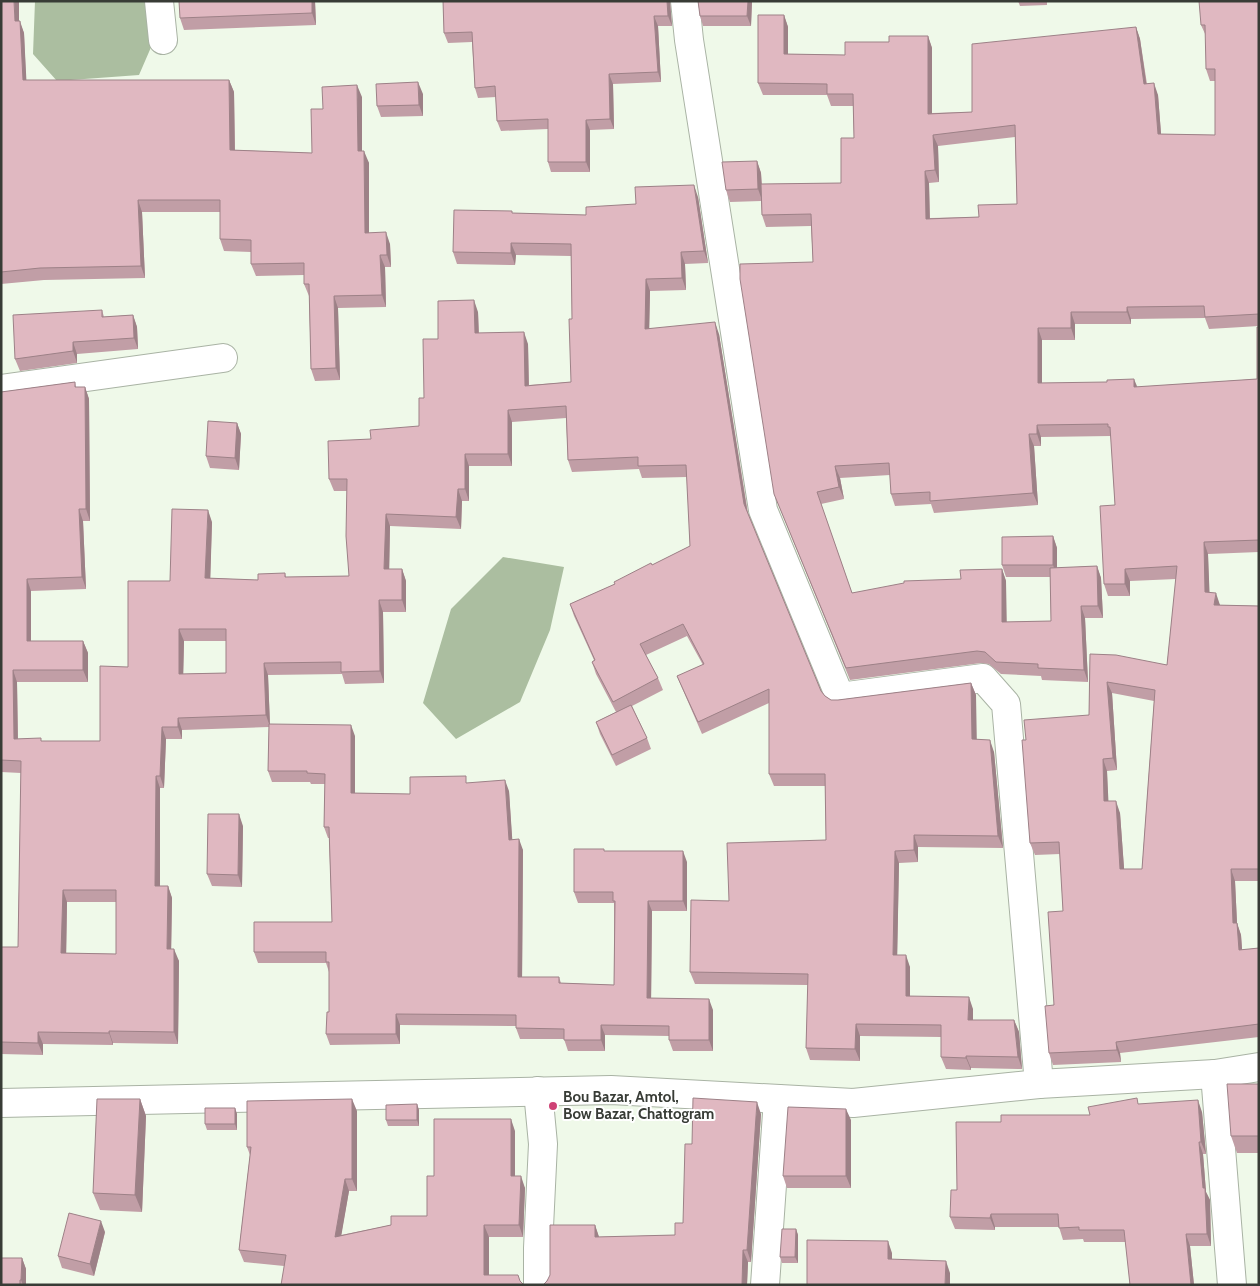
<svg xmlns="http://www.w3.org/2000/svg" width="1260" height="1286" font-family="Cabin,sans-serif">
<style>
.water{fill:#abbea0}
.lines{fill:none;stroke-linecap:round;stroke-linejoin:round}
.street-casing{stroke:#a9b3a4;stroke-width:30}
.secondary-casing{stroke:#a9b3a4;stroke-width:30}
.street{stroke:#fff;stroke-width:28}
.secondary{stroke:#fff;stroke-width:28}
.wall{fill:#c19ea6;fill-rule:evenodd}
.shaded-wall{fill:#9d8187}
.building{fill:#e0b8c1;stroke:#9d8187;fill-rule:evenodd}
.poi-dot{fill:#ce4275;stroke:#fff;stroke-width:2}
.labels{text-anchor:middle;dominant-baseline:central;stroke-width:4;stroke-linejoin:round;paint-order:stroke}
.poi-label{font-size:15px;font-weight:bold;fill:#383c36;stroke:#fff;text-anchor:start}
</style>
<rect width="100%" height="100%" fill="#eff9e9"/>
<path class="water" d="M 35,1 L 147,1 L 152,45 L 139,75 L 57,81 L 33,54 Z
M 503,557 L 564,567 L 550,630 L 520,702 L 456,739 L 423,703 L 451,609 Z"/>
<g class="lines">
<defs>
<path id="street" d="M 159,1 L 163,40
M 685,1 L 689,40 L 763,510 L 840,697 L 983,678 L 1006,704 L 1039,1084
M 1,389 L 223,358
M 1215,1074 L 1232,1285
M 538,1091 L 543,1144 L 538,1248 L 538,1285
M 765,1285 L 778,1099"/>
<path id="secondary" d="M 1,1103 L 611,1090 L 853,1103 L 1039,1084 L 1215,1074 L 1259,1067"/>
</defs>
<use href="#street" class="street-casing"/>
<use href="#secondary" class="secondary-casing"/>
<use href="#street" class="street"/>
<use href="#secondary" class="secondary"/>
</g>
<path class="wall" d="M 1,1 L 19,21 L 24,33 L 26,80 L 229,80 L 234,92 L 235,150 L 312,153 L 323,109 L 362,97 L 362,151 L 369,163 L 369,233 L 390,244 L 391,267 L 385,267 L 386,307 L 338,308 L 340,380 L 315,381 L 311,369 L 309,296 L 304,284 L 304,275 L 256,276 L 251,264 L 251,252 L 224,251 L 220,239 L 220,212 L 142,212 L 145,278 L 44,280 L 1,284 Z
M 315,1 L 316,25 L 184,30 L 180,18 Z
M 443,1 L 670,1 L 672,26 L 658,26 L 661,82 L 613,84 L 614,129 L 590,130 L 590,172 L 551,172 L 548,162 L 548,129 L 501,131 L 497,121 L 496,97 L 478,98 L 475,88 L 472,42 L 448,43 L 444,33 Z
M 698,1 L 752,1 L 751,26 L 703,26 L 700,16 Z
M 1018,1 L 1047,1 L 1047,5 L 1020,6 Z
M 1119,1 L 1151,1 L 1119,2 Z
M 1259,1 L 1259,326 L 1209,329 L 1205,318 L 1131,319 L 1131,324 L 1075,324 L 1075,340 L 1042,340 L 1042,383 L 1137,387 L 1257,379 L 1259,327 L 1259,552 L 1208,554 L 1209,592 L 1220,605 L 1259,606 L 1259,881 L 1235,881 L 1237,923 L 1241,935 L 1242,950 L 1259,948 L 1259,1037 L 1120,1053 L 1121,1062 L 1053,1065 L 1049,1053 L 1063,911 L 1060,854 L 1035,855 L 1030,843 L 1026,740 L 1089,715 L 1090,654 L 1167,665 L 1176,579 L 1130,581 L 1130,596 L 1108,596 L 1104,584 L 1115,505 L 1111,436 L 1041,437 L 1041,446 L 1034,446 L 1038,505 L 934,513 L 931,504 L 895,506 L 891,494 L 890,475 L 840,478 L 844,499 L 821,504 L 852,593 L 961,579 L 1002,569 L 1006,581 L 1006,622 L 1051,621 L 1050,577 L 1006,577 L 1002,565 L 1053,536 L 1057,548 L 1057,568 L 1097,566 L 1101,578 L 1103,618 L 1085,618 L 1088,682 L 1042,680 L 1041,676 L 1001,674 L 989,664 L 981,663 L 850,680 L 774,494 L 813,262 L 811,226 L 766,227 L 762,215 L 761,201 L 730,202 L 726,190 L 757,161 L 761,173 L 762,184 L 841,183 L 854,138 L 853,106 L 831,106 L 827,95 L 763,95 L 758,83 L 784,15 L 788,27 L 788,54 L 845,55 L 889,42 L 928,36 L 932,48 L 932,113 L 972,112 L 1136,27 L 1140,39 L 1147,84 L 1158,95 L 1161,134 L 1215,135 L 1215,81 L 1210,81 L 1206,69 L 1206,36 L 1201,25 ZM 1015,137 L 1017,204 L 979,217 L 930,218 L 929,183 L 939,182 L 938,146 ZM 1112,693 L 1154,701 L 1142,869 L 1124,869 L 1120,813 L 1108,801 L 1107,771 L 1117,770 Z
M 423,94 L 423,116 L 381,117 L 377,106 Z
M 698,197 L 708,263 L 685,264 L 686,290 L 650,291 L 649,328 L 719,334 L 748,513 L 821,691 L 825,696 L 831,700 L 838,700 L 971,683 L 976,695 L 976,739 L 994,752 L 1003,848 L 918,847 L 918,862 L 899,863 L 897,955 L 910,967 L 910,996 L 973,1009 L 973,1020 L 1014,1020 L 1019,1032 L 1022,1069 L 971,1068 L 971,1070 L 946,1069 L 941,1057 L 941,1037 L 860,1036 L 860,1061 L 810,1060 L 806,1048 L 808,985 L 695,984 L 690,972 L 729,901 L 826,840 L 825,786 L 774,786 L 769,774 L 769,703 L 702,734 L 682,688 L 677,676 L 703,665 L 687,636 L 646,655 L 658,678 L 663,690 L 632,706 L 647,738 L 651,749 L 616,766 L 600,734 L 596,722 L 616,712 L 596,674 L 592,662 L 594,660 L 574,616 L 570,604 L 615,584 L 690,546 L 687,477 L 642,478 L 639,469 L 572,472 L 568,460 L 566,418 L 512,422 L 512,466 L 469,466 L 469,501 L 462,501 L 461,529 L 390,526 L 389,569 L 402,569 L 406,581 L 406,612 L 383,612 L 384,683 L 345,684 L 342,674 L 268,675 L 270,724 L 355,736 L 355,793 L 410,794 L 468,783 L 509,791 L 512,840 L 523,850 L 522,977 L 559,977 L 561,983 L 614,985 L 614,903 L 578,903 L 574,892 L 605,851 L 687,862 L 687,911 L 652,911 L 651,998 L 713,1010 L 713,1051 L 673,1051 L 669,1040 L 669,1036 L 605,1035 L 605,1051 L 568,1051 L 564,1039 L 520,1039 L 516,1028 L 516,1026 L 400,1025 L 400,1044 L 330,1045 L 326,1034 L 329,1012 L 329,972 L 326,963 L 258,963 L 254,952 L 332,922 L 329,838 L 328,838 L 324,827 L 325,784 L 311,784 L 310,782 L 272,782 L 268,771 L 269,727 L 182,730 L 182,739 L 166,739 L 164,788 L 160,788 L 160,886 L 168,886 L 172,898 L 171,949 L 179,961 L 178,1044 L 113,1043 L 113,1045 L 43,1044 L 43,1055 L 1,1054 L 1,947 L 18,947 L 21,773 L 1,772 L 1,392 L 75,382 L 76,387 L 85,387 L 89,399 L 90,521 L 83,521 L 86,589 L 31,591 L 31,641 L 83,641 L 88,653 L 88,682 L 17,682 L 18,739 L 42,741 L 100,741 L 128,667 L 170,581 L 212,522 L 210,578 L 258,580 L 285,573 L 286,577 L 349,576 L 347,491 L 334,491 L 329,479 L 371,439 L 419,426 L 424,398 L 438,339 L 478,312 L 479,333 L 528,344 L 529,385 L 571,382 L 572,319 L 571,256 L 516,255 L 515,265 L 457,264 L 453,252 L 513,213 L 586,215 L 636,204 ZM 184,641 L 226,641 L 226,673 L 183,674 ZM 67,902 L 116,902 L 116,954 L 66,953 Z
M 102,310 L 104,317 L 133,315 L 137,327 L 138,349 L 77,354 L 77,363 L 20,371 L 15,359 Z
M 237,423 L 241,434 L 239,470 L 210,468 L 206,456 Z
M 243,826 L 242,887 L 212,886 L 207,874 Z
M 1259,1084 L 1259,1153 L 1237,1153 L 1231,1136 Z
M 140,1099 L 146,1116 L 142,1212 L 100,1210 L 93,1193 Z
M 417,1104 L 419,1110 L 419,1126 L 388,1126 L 386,1120 Z
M 1139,1104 L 1202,1112 L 1206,1154 L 1203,1154 L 1206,1192 L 1210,1200 L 1211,1246 L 1190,1246 L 1194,1285 L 1130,1285 L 1126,1242 L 1084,1242 L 1083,1239 L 1063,1240 L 1059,1227 L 995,1227 L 995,1230 L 955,1229 L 950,1217 L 957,1190 L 1001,1122 L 1090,1115 Z
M 235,1108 L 237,1114 L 237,1130 L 207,1130 L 205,1124 Z
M 357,1111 L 357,1191 L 349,1191 L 341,1235 L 391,1225 L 427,1216 L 434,1176 L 515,1131 L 515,1176 L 525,1188 L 523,1237 L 489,1237 L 489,1275 L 521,1282 L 284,1266 L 244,1262 L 239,1250 L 250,1155 L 247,1147 Z
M 761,1114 L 751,1262 L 748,1262 L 747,1285 L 543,1285 L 595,1225 L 599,1237 L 675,1235 L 683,1223 L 692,1144 Z
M 851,1120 L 851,1188 L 787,1188 L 783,1176 Z
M 796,1229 L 798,1235 L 798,1263 L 782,1263 L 780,1257 Z
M 105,1232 L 94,1276 L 62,1268 L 58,1256 Z
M 22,1258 L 26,1269 L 26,1285 L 1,1285 Z"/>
<path class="shaded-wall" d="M 14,1 L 19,1 L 19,33 L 15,21 Z
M 312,1 L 315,1 L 316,25 L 312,13 Z
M 667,1 L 670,1 L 672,26 L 668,16 Z
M 748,1 L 752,1 L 751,26 L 747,16 Z
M 784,15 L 788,27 L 788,66 L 784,54 Z
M 654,16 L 658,26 L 661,82 L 658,72 Z
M 20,21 L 24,33 L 27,92 L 23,80 Z
M 1136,27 L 1140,39 L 1148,96 L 1144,84 Z
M 928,36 L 932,48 L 932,125 L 928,114 Z
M 609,74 L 613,84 L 614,129 L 610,119 Z
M 229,80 L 234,92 L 235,162 L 230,150 Z
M 418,82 L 423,94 L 423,116 L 419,105 Z
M 1154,83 L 1158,95 L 1162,146 L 1158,134 Z
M 357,85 L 362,97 L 362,163 L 358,151 Z
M 586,120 L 590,130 L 590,172 L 586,162 Z
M 933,135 L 938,146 L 939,182 L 935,170 Z
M 364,151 L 369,163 L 369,245 L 365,233 Z
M 757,161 L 761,173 L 762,200 L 758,189 Z
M 925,171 L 929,183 L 930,231 L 926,219 Z
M 694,185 L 698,197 L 708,263 L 704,251 Z
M 138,200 L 142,212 L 145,278 L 141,266 Z
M 386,232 L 390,244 L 391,267 L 387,255 Z
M 511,243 L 516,255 L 515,265 L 511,253 Z
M 681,252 L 685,264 L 686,290 L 682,278 Z
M 380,255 L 385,267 L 386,307 L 382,295 Z
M 646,279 L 650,291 L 649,341 L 645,329 Z
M 334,296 L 338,308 L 340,380 L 336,368 Z
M 474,300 L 478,312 L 479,345 L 475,333 Z
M 1127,307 L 1131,319 L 1131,324 L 1127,312 Z
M 1071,312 L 1075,324 L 1075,340 L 1071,328 Z
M 133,315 L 137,327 L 138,349 L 134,338 Z
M 715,322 L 719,334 L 748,516 L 744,504 Z
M 1038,328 L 1042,340 L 1042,395 L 1038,383 Z
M 524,332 L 528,344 L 529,398 L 525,386 Z
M 73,342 L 77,354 L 77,363 L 73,351 Z
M 1134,379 L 1139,391 L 1134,387 Z
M 85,387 L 89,399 L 90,521 L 86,509 Z
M 508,410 L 512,422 L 512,466 L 508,454 Z
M 237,423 L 241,434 L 239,470 L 235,458 Z
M 1037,425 L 1041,437 L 1041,446 L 1037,434 Z
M 1029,434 L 1034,446 L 1038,505 L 1033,493 Z
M 465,454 L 469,466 L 469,501 L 465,489 Z
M 835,466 L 840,478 L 844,499 L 839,487 Z
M 458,489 L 462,501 L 461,529 L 456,517 Z
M 79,509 L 83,521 L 86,589 L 82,577 Z
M 208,510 L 212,522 L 210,590 L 205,578 Z
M 386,514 L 390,526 L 389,581 L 384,569 Z
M 1053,536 L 1057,548 L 1057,577 L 1053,565 Z
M 1204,542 L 1208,554 L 1210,604 L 1205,592 Z
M 1097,566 L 1101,578 L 1103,618 L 1098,606 Z
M 402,569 L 406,581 L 406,612 L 402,600 Z
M 1002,569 L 1006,581 L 1007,634 L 1002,622 Z
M 1125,569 L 1130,581 L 1130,596 L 1125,584 Z
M 27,579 L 31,591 L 31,653 L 27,641 Z
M 1216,593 L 1220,605 L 1219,617 L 1214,605 Z
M 379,600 L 383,612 L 384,683 L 380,671 Z
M 1081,606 L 1085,618 L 1088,682 L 1084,670 Z
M 179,629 L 184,641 L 183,686 L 179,674 Z
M 83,641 L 88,653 L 88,682 L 83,670 Z
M 264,663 L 268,675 L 270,727 L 266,715 Z
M 13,670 L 17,682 L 18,751 L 14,739 Z
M 1107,682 L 1112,693 L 1117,770 L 1113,758 Z
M 971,683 L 976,695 L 977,751 L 972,739 Z
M 178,718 L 182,730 L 182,739 L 178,727 Z
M 351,725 L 355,736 L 355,804 L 351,793 Z
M 162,727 L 166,739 L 164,788 L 160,776 Z
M 990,740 L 994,752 L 1003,848 L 998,836 Z
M 1103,759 L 1107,771 L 1109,813 L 1104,801 Z
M 156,776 L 160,788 L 160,898 L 155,886 Z
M 505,780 L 509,791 L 513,850 L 509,840 Z
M 1116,801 L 1120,813 L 1125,881 L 1120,869 Z
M 239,814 L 243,826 L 242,887 L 238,875 Z
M 914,835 L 918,847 L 918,862 L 914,850 Z
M 519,839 L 523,850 L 522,987 L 518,977 Z
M 683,851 L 687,862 L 687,911 L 683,901 Z
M 895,851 L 899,863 L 897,967 L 893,955 Z
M 1231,869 L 1235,881 L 1237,923 L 1241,935 L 1243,962 L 1239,950 L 1233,923 Z
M 168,886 L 172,898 L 171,961 L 167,949 Z
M 63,890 L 67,902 L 66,965 L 61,953 Z
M 648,901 L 652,911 L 651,1009 L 647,998 Z
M 174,949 L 179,961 L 178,1044 L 174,1032 Z
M 906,955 L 910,967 L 910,1008 L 906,996 Z
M 969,997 L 973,1009 L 973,1032 L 968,1020 Z
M 709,999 L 713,1010 L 713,1051 L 709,1040 Z
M 396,1014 L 400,1025 L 400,1044 L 396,1034 Z
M 1014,1020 L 1019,1032 L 1022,1069 L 1018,1057 Z
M 856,1024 L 860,1036 L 860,1061 L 855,1049 Z
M 601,1025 L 605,1035 L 605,1051 L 601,1040 Z
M 109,1031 L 113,1043 L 113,1045 L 109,1033 Z
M 38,1032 L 43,1044 L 43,1055 L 38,1043 Z
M 1116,1042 L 1120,1053 L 1121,1062 L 1117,1050 Z
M 966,1056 L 971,1068 L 971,1070 L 966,1058 Z
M 140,1099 L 146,1116 L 142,1212 L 135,1195 Z
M 352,1099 L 357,1111 L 357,1191 L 352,1179 Z
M 1198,1100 L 1202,1112 L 1206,1154 L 1201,1142 Z
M 757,1102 L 761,1114 L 751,1262 L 747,1250 Z
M 417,1104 L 419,1110 L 419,1126 L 417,1120 Z
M 235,1108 L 237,1114 L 237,1130 L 235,1124 Z
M 846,1109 L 851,1120 L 851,1188 L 846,1176 Z
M 511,1119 L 515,1131 L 515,1188 L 511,1176 Z
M 1199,1142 L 1203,1154 L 1206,1192 L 1210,1200 L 1211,1246 L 1207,1234 Z
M 521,1176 L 525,1188 L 523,1237 L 519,1225 Z
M 345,1179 L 349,1191 L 339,1249 L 335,1237 Z
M 991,1214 L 995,1227 L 995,1230 L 990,1218 Z
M 101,1221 L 105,1232 L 94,1276 L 90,1264 Z
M 484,1225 L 489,1237 L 489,1285 L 484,1275 Z
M 595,1225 L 599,1237 L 595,1237 Z
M 796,1229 L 798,1235 L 798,1263 L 795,1257 Z
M 1186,1234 L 1190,1246 L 1194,1285 L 1191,1285 Z
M 888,1241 L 892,1253 L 892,1271 L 888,1259 Z
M 743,1250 L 748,1262 L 747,1285 L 742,1285 Z
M 22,1258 L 26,1269 L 26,1285 L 23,1285 L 21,1280 Z
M 946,1261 L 950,1273 L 950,1285 L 945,1285 Z"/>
<path class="building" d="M 1,1 L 14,1 L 15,21 L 20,21 L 23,80 L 229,80 L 230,150 L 312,153 L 311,109 L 323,109 L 322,87 L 357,85 L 358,151 L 364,151 L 365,233 L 386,232 L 387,255 L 380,255 L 382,295 L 334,296 L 336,368 L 311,369 L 309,284 L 304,284 L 304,263 L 251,264 L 251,240 L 220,239 L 220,200 L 138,200 L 141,266 L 40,268 L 1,272 Z
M 179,1 L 312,1 L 312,13 L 180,18 Z
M 443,1 L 667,1 L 668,16 L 654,16 L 658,72 L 609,74 L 610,119 L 586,120 L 586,162 L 548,162 L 548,119 L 497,121 L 495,86 L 475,88 L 472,32 L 444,33 Z
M 698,1 L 748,1 L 747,16 L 700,16 Z
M 1199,1 L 1259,1 L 1259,314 L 1205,317 L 1204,306 L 1127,307 L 1127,312 L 1071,312 L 1071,328 L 1038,328 L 1038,383 L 1107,382 L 1107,380 L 1134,379 L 1134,387 L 1257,379 L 1257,327 L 1259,327 L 1259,540 L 1204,542 L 1205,592 L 1216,593 L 1214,605 L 1259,606 L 1259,869 L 1231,869 L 1233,923 L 1237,923 L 1239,950 L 1259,948 L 1259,1024 L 1116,1042 L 1117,1050 L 1049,1053 L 1045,1006 L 1054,1005 L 1048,912 L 1063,911 L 1059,842 L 1030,843 L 1022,740 L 1026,740 L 1024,720 L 1089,715 L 1090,654 L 1116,655 L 1167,665 L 1177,566 L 1125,569 L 1125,584 L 1104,584 L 1100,506 L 1115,505 L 1110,427 L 1108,427 L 1108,424 L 1037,425 L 1037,434 L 1029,434 L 1033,493 L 930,501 L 930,492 L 891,494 L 889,463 L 835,466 L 839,487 L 817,492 L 852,593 L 904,583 L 904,581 L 961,579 L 960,570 L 1002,569 L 1002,622 L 1051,621 L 1050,568 L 1097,566 L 1098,606 L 1081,606 L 1084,670 L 1038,668 L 1038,664 L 996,662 L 985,652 L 977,651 L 846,668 L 774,494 L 740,279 L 740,264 L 813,262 L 811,214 L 762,215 L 761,184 L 841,183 L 841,138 L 854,138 L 853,94 L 827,94 L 827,84 L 758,83 L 758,15 L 784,15 L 784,54 L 845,55 L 845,42 L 889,42 L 889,36 L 928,36 L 928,114 L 972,112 L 972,44 L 1136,27 L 1144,84 L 1154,83 L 1158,134 L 1215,135 L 1215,69 L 1206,69 L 1205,25 L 1201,25 ZM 1015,125 L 1017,204 L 978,205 L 979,217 L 926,219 L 925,171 L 935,170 L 933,135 ZM 1107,682 L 1155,690 L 1142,869 L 1120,869 L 1116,801 L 1104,801 L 1103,759 L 1113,758 Z
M 418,82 L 419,105 L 377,106 L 376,84 Z
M 757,161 L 758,189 L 726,190 L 722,162 Z
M 694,185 L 704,251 L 681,252 L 682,278 L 646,279 L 645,329 L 715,322 L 744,504 L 821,691 L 825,696 L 831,700 L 838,700 L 971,683 L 972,739 L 990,740 L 998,836 L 914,835 L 914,850 L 895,851 L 893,955 L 906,955 L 906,996 L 969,997 L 968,1020 L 1014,1020 L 1018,1057 L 966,1056 L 966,1058 L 941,1057 L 941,1025 L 856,1024 L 855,1049 L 806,1048 L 808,974 L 690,972 L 691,900 L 729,901 L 727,843 L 826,840 L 825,774 L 769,774 L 769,689 L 698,722 L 677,676 L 704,664 L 683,624 L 640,644 L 658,678 L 613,702 L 592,662 L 595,660 L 570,604 L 615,584 L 614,582 L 651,563 L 652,565 L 690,546 L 686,465 L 638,466 L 638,457 L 568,460 L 566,406 L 508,410 L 508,454 L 465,454 L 465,489 L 458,489 L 456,517 L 386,514 L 384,569 L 402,569 L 402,600 L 379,600 L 380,671 L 341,672 L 341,662 L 264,663 L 266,715 L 178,718 L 178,727 L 162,727 L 160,776 L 156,776 L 155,886 L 168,886 L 167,949 L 174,949 L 174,1032 L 109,1031 L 109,1033 L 38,1032 L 38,1043 L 1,1042 L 1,947 L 18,947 L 21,761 L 1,760 L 1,392 L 75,382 L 75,387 L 85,387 L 86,509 L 79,509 L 82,577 L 27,579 L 27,641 L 83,641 L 83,670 L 13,670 L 14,739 L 41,738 L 41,741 L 100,741 L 100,666 L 128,667 L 128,581 L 170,581 L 172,509 L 208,510 L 205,578 L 258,580 L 258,574 L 285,573 L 285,577 L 349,576 L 346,536 L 347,479 L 329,479 L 328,441 L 371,439 L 370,430 L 419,426 L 419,398 L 424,398 L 423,339 L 438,339 L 438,301 L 474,300 L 475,333 L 524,332 L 525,386 L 571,382 L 569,319 L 572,319 L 571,244 L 511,243 L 511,253 L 453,252 L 454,210 L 512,211 L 512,213 L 586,215 L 586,207 L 636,204 L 635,187 ZM 179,629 L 226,629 L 226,673 L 179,674 ZM 63,890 L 116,890 L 116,954 L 61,953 Z
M 102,310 L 102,317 L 133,315 L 134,338 L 73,342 L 73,351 L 15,359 L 13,315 Z
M 208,421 L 237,423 L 235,458 L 206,456 Z
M 1053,536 L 1053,565 L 1002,565 L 1002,537 Z
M 631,705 L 647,738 L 612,755 L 596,722 Z
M 269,724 L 351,725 L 351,793 L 410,794 L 410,777 L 466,776 L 466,783 L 505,780 L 509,840 L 519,839 L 518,977 L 559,977 L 559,983 L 614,985 L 615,901 L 613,901 L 613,892 L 574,892 L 574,849 L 604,849 L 604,851 L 683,851 L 683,901 L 648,901 L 647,998 L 709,999 L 709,1040 L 669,1040 L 669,1026 L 601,1025 L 601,1040 L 564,1040 L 564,1029 L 516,1028 L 516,1015 L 396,1014 L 396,1034 L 326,1034 L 327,1012 L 329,1012 L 329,962 L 326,962 L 326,952 L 254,952 L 254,922 L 332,922 L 329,827 L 324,827 L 325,774 L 307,773 L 307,771 L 268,771 Z
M 208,814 L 239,814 L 238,875 L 207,874 Z
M 1227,1084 L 1259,1084 L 1259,1136 L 1231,1136 Z
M 693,1098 L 757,1102 L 747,1250 L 743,1250 L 742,1285 L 543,1285 L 547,1281 L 550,1275 L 550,1225 L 595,1225 L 595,1237 L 675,1235 L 675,1223 L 683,1223 L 685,1144 L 692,1144 Z
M 1137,1098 L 1138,1104 L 1198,1100 L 1201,1142 L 1199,1142 L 1203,1188 L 1205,1188 L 1207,1234 L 1186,1234 L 1191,1285 L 1130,1285 L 1124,1230 L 1079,1230 L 1079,1227 L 1059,1228 L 1058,1214 L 991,1214 L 990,1218 L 950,1217 L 951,1190 L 957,1190 L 956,1122 L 1001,1122 L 1001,1115 L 1090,1115 L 1088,1107 Z
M 97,1099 L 140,1099 L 135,1195 L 93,1193 Z
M 352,1099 L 352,1179 L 345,1179 L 335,1237 L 391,1225 L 391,1216 L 427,1216 L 427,1176 L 434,1176 L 434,1119 L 511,1119 L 511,1176 L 521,1176 L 519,1225 L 484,1225 L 484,1275 L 518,1275 L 520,1281 L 524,1285 L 281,1285 L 286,1255 L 239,1250 L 251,1147 L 247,1147 L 247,1101 Z
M 417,1104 L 417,1120 L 386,1120 L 386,1105 Z
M 788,1107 L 846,1109 L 846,1176 L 783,1176 Z
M 205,1108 L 235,1108 L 235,1124 L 205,1124 Z
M 69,1213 L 101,1221 L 90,1264 L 58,1256 Z
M 782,1229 L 796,1229 L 795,1257 L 780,1257 Z
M 807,1240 L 888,1241 L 888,1259 L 946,1261 L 945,1285 L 807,1285 Z
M 1,1258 L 22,1258 L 21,1280 L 20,1280 L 20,1285 L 1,1285 Z"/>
<circle class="poi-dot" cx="553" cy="1106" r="5"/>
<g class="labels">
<g class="poi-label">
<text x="563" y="1097">Bou Bazar, Amtol,<tspan x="563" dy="17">Bow Bazar, Chattogram</tspan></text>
</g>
</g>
<rect width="1260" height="1286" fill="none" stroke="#383c36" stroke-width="5"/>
</svg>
